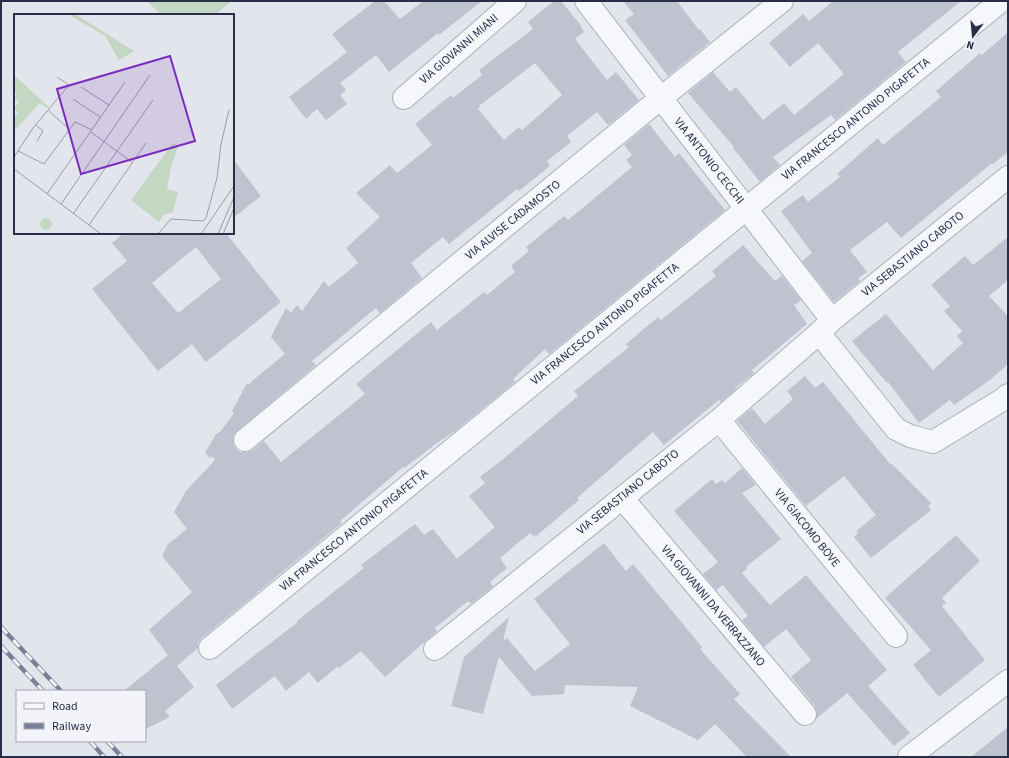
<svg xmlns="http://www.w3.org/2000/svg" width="1009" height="758" font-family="'Source Sans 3',sans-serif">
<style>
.green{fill:#c4d7c3}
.building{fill:#bfc3d0;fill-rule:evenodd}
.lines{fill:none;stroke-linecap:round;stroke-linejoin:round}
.street-casing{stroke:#abaeba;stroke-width:24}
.street{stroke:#f6f7fa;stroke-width:22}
.rail-casing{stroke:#7a8098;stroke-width:4.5}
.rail{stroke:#f3f4f9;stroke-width:3;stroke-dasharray:9;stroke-linecap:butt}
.labels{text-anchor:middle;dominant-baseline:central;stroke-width:3;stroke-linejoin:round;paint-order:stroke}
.street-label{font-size:12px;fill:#282e47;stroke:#f3f4f9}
.inset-road{fill:none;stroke:#989caa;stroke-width:1}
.view{fill:#7b2cbf;fill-opacity:0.15;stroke:#7b2cbf;stroke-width:2}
.inset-edge{fill:none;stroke:#282e47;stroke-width:2}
</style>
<rect width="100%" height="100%" fill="#e3e5ec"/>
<path class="green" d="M 147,1 L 232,1 L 215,15 L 161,15 Z"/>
<path class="building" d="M 375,1 L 384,1 L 400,19 L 423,1 L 482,1 L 439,35 L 438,33 L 389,72 L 376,55 L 340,83 L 346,90 L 340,95 L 347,104 L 326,120 L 317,109 L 306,119 L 289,97 L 347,52 L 332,34 Z
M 554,1 L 561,1 L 579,23 L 584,32 L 575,39 L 607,80 L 616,72 L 639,100 L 608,125 L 597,112 L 567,136 L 571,142 L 547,161 L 550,166 L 519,191 L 517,189 L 449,244 L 443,237 L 411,263 L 422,278 L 380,313 L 376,308 L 312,361 L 316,365 L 237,431 L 233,436 L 233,442 L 235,448 L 240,452 L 247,452 L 253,450 L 264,441 L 281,462 L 365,394 L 356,384 L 431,322 L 437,330 L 484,292 L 487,295 L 515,272 L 511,266 L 529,251 L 526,247 L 564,216 L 568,220 L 632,167 L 626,160 L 632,155 L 624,145 L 649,124 L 675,157 L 679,153 L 725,210 L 549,354 L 545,349 L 513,379 L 515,382 L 455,431 L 437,443 L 404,468 L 403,467 L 340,521 L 342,523 L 202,638 L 198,643 L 198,648 L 177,666 L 194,687 L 165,711 L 170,717 L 145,729 L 145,691 L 124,691 L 168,655 L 149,630 L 192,592 L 162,556 L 168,544 L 187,529 L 174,512 L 186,491 L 215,460 L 212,456 L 210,458 L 205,453 L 216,434 L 221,431 L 234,413 L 232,411 L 247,383 L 249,385 L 252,381 L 285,354 L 271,337 L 286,308 L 291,313 L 297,305 L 302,311 L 324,281 L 329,287 L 358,263 L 346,248 L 380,217 L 356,193 L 390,165 L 397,173 L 432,145 L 415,124 L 451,95 L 453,98 L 482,75 L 479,70 L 533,29 L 528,22 ZM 535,63 L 562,95 L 522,130 L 519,127 L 504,140 L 478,109 L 480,107 L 479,106 Z
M 623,1 L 677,1 L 699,30 L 700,29 L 710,42 L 668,76 L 625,20 L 634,14 Z
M 833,1 L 961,1 L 898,52 L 906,62 L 835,120 L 831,115 L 773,157 L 780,165 L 760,182 L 733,148 L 734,147 L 688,93 L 713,72 L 730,92 L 736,87 L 763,120 L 784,103 L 794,115 L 844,74 L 818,43 L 790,67 L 769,43 L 803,14 L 809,21 Z
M 1008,32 L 1008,152 L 993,164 L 992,163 L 901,238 L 887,222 L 850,250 L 867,272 L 858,278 L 860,281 L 834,302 L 802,261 L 812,253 L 781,211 L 803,195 L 808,202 L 840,177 L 837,174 L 878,138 L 883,145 L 941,97 L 936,91 L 980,53 L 982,55 Z
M 233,159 L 261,196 L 233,218 Z
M 124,233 L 226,233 L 281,302 L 206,362 L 192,344 L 158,371 L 92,289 L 127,261 L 112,243 ZM 196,247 L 221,279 L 178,313 L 152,283 Z
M 1008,237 L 1008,280 L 989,296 L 1008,316 L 1008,364 L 990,380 L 954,405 L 950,400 L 919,423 L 888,382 L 887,383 L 852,341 L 886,314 L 933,370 L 963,343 L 957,336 L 962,331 L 944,311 L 950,306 L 931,285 L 965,256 L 973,265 Z
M 743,245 L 775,281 L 782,276 L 801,300 L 794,305 L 807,324 L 752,370 L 754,373 L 735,388 L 736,389 L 721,402 L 719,400 L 664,445 L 653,432 L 577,498 L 579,500 L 535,537 L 530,533 L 500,558 L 507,568 L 490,582 L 493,586 L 471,604 L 468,601 L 435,628 L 437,631 L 385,677 L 361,651 L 339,668 L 338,666 L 318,683 L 309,672 L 286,691 L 275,676 L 232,709 L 216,685 L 298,622 L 297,621 L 364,568 L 361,565 L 415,524 L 424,535 L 433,529 L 457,559 L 495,527 L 469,496 L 485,483 L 480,477 L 495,465 L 496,465 L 578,396 L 574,391 L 629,347 L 626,344 L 658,317 L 661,320 L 716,276 L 712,271 Z
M 805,376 L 815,388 L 823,382 L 891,465 L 892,464 L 931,503 L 928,506 L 931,510 L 871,558 L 854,537 L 858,533 L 856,531 L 876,515 L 844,476 L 806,506 L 737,421 L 752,408 L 765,424 L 793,399 L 787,391 Z
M 742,468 L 756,485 L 742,493 L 781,539 L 746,567 L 747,569 L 742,573 L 770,605 L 806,575 L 887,670 L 868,686 L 910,733 L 894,746 L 847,693 L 816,719 L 817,712 L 815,706 L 791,677 L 811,660 L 786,629 L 764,647 L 742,620 L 748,616 L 723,585 L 716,590 L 703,574 L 718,562 L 674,511 L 712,479 L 716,484 L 722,480 L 725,483 Z
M 956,535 L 980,561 L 942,598 L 946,603 L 942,606 L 985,660 L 939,697 L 913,665 L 931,650 L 885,598 Z
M 604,543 L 626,571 L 633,564 L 702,647 L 700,649 L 740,694 L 734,699 L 791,757 L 747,757 L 715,724 L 698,740 L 630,706 L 638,687 L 565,685 L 564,694 L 532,696 L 499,657 L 483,714 L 451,706 L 464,657 L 509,617 L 503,641 L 507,638 L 535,671 L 570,644 L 534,599 Z
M 1008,727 L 1008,757 L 971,757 Z"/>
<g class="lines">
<defs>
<path id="street" d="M 586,1 L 832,320
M 404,98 L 515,1
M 819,333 L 896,429 L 910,436 L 933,442 L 1002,400 L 1008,395
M 719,420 L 896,636
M 245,440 L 661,98 L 782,1
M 622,498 L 805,714
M 210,648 L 746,209 L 1001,1
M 435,649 L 719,420 L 819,333 L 832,320 L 1008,177
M 909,757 L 1008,681"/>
</defs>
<use href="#street" class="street-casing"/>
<use href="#street" class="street"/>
<defs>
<path id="rail" d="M 1,627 L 61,691
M 1,646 L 43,691
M 90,741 L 104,757
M 107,741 L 122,757"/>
</defs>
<use href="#rail" class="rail-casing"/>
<use href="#rail" class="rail"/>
</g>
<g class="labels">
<g class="street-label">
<text transform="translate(459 49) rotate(-41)">VIA GIOVANNI MIANI</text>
<text transform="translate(856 119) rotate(-39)">VIA FRANCESCO ANTONIO PIGAFETTA</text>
<text transform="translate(709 161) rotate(52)">VIA ANTONIO CECCHI</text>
<text transform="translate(513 220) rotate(-39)">VIA ALVISE CADAMOSTO</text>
<text transform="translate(913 254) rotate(-39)">VIA SEBASTIANO CABOTO</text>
<text transform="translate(605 324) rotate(-39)">VIA FRANCESCO ANTONIO PIGAFETTA</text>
<text transform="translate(628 492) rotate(-39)">VIA SEBASTIANO CABOTO</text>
<text transform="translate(807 528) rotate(51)">VIA GIACOMO BOVE</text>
<text transform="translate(354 530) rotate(-39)">VIA FRANCESCO ANTONIO PIGAFETTA</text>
<text transform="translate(713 606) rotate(50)">VIA GIOVANNI DA VERRAZZANO</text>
</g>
</g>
<g transform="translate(14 14)">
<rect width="220" height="220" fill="#e3e5ec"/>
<path d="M 54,0 L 61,0 L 120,37 L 105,46 L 91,22 ZM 0,61 L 35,93 L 33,94 L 26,89 L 0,117 L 0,103 L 4,99 L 0,94 L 5,88 L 0,84 L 3,80 L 0,76 ZM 159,129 L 164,132 L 157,153 L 153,175 L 164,178 L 159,198 L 150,201 L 145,208 L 117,186 ZM26 210a6 6 0 1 1 12 0a6 6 0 1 1-12 0Z" fill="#c4d7c3"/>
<path class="inset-road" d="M 67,73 L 95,91M 59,85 L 86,103M 35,97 L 55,115M 22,111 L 29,117 L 23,127M 77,118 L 119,149M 4,137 L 30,150 L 61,108 L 78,116M 0,143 L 19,114 L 55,71 L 43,63M 0,155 L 87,220M 33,180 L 111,68M 47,190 L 136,61M 59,200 L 139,86M 75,211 L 132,129M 144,220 L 157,205 L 189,207 L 192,204 L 203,164 L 207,130 L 215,96M 187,220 L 220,172M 204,220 L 220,183M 209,220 L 220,194"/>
<path class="view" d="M 156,42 L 181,127 L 67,160 L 43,75 Z"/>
<rect width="220" height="220" class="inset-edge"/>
</g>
<rect width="1009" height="758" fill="none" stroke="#282e47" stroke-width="4"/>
<rect x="16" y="690" width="130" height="52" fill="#f3f4f9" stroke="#a2a5b2"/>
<rect x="24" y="703" width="20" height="6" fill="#f6f7fa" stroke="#a2a5b2"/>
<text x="52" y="710" font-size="12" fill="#282e47">Road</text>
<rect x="24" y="723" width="20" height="6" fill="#7a8098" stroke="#a2a5b2"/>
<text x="52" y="730" font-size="12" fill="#282e47">Railway</text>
<g transform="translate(973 36) rotate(196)" stroke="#f3f4f9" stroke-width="3" paint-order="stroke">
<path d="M0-3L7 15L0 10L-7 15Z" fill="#282e47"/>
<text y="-6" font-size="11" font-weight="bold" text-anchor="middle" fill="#282e47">N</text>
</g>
</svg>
